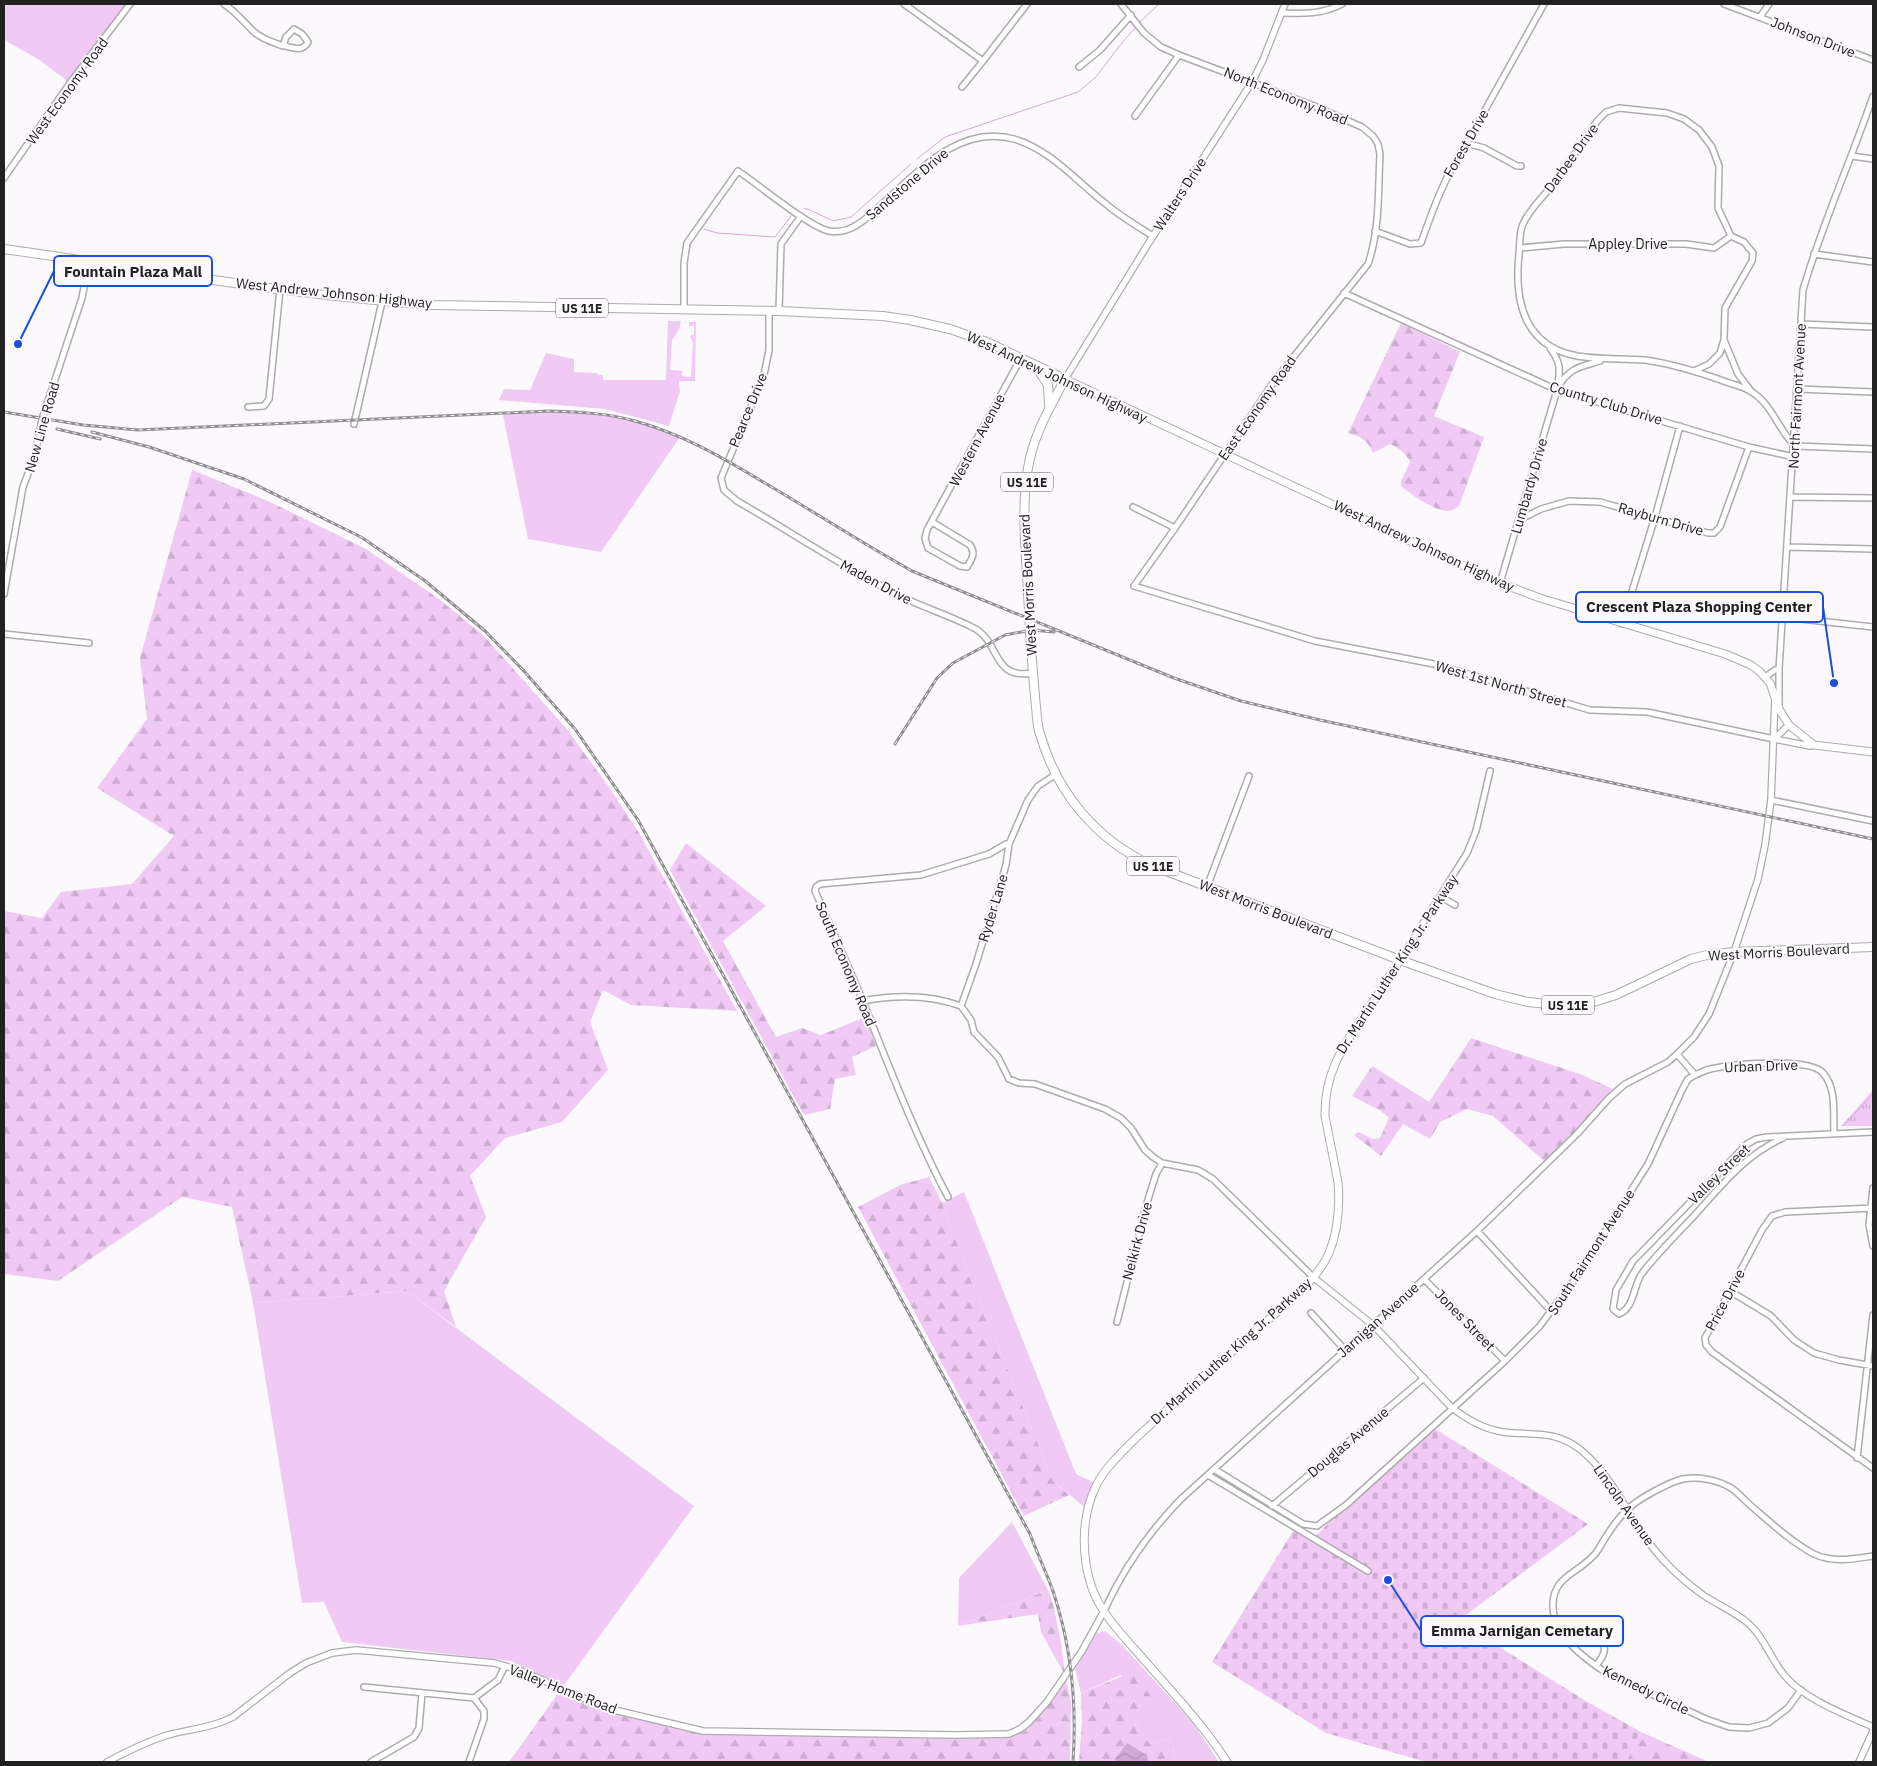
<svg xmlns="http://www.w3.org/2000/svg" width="1877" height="1766" font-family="'IBM Plex Sans',sans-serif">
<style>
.grass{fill:#f0caf5}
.forest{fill:url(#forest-firs)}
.cemetery{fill:url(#cemetery-stones)}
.park{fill:url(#park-tufts)}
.water{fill:url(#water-waves)}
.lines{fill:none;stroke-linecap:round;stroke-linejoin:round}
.stream{stroke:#d2a9d8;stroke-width:1}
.minor-casing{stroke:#adabad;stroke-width:8}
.tertiary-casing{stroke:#adabad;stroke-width:8}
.secondary-casing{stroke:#adabad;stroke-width:9}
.primary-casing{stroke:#adabad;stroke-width:10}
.minor{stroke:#fff;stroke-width:5}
.tertiary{stroke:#fff;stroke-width:5.5}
.secondary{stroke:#fff;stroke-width:7}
.primary{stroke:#fff;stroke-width:8}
.rail-casing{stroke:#908e90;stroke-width:3}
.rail{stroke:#fcf9fc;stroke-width:1;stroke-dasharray:4;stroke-linecap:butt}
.primary-bridge-casing{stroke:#adabad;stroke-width:10;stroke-linecap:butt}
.primary-bridge{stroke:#fff;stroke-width:8}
.labels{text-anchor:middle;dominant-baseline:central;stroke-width:4;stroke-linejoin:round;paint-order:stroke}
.shield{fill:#fcf9fc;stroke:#636263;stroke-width:1}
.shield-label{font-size:12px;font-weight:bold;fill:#222122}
.street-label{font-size:14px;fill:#222122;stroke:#fcf9fc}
.leader{fill:none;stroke:#1d4ed8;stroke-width:2}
.callout-dot{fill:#1d4ed8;stroke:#fcf9fc;stroke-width:2}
.callout{fill:#fcf9fc;stroke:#1d4ed8;stroke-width:2}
.callout-label{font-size:15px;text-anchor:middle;font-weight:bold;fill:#222122}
</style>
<defs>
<pattern id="forest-firs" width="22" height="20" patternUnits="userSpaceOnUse" patternTransform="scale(1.25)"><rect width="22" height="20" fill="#f0caf5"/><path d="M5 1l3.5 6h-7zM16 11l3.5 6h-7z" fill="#ceadd2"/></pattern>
<pattern id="cemetery-stones" width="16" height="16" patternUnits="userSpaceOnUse" patternTransform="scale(1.25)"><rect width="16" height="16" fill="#f0caf5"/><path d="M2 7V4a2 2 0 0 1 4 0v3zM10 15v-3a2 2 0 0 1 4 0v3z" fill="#ceadd2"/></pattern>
<pattern id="park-tufts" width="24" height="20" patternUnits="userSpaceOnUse" patternTransform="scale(1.25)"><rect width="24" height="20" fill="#f0caf5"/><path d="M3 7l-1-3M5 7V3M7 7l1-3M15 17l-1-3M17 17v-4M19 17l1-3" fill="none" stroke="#ceadd2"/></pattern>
<pattern id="water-waves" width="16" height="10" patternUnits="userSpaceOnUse" patternTransform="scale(1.25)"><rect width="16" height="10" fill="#d2a9d8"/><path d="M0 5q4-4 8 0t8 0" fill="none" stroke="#b491b9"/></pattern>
</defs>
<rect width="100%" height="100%" fill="#fcf9fc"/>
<path class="grass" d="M 4,4 L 129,4 L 70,83 L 38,59 L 4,40 Z
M 668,321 L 681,321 L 679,330 L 672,340 L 670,370 L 682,371 L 682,376 L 691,377 L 693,343 L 690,336 L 694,334 L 694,325 L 689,327 L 689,322 L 696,322 L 695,381 L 679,381 L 680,391 L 669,426 L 605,409 L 499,400 L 504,389 L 530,390 L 546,353 L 574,359 L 574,372 L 597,373 L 598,375 L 603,375 L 603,380 L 666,380 Z
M 549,411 C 598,412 634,418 680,437 L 601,552 L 528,539 L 503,415 L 513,412 Z
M 964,1192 L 1076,1474 L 1097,1484 L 1088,1510 L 1053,1481 L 961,1255 L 942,1203 Z
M 407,1291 L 694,1506 L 562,1688 L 511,1661 L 342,1642 L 324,1602 L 302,1603 L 253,1303 Z
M 1012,1522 L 1048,1590 L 958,1626 L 959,1578 Z
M 1105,1631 L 1122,1645 L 1194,1724 L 1219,1762 L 1178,1762 L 1169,1738 L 1150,1744 L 1135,1725 L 1149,1707 L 1121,1675 L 1081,1693 L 1075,1669 L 1097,1633 Z"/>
<path class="forest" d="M 1401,323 L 1460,352 L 1434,416 L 1484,437 L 1459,506 C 1455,508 1452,511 1447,511 C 1435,511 1410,494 1401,486 L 1401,481 L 1410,462 C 1407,454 1398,448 1390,444 L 1373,453 C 1369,441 1360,436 1348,433 Z
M 192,470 L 268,501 L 366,549 L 439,599 L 484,636 L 566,728 L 609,787 L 639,833 L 737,1011 L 631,1005 L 603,990 L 590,1022 L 608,1070 L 562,1122 L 505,1138 L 470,1176 L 486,1217 L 444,1291 L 456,1327 L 407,1291 L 253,1303 L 232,1207 L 182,1197 L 58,1281 L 4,1274 L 4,911 L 42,918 L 61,892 L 132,884 L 174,836 L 97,788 L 147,719 L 140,658 Z
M 686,843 L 766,906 L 723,941 L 776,1037 L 802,1028 L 821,1035 L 865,1017 L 876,1046 L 852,1057 L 856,1075 L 835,1079 L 830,1109 L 804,1115 L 670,870 Z
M 1471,1038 L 1580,1074 L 1613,1089 L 1573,1133 L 1544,1161 L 1493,1116 L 1467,1109 L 1440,1122 L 1430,1139 L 1403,1124 L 1381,1156 L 1354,1135 L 1359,1132 L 1372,1139 L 1380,1138 L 1389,1118 L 1381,1111 L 1352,1096 L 1372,1066 L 1429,1102 Z
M 929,1177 L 942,1203 L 961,1255 L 1053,1481 L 1069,1495 L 1024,1516 L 858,1207 L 900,1185 Z
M 1048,1590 L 1053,1604 L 1061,1642 L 1065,1675 L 1071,1702 L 1070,1762 L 509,1762 L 562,1688 L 606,1708 L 703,1731 L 1009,1734 L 1029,1722 L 1065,1675 L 1041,1632 L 1038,1614 L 958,1626 Z
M 1133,1672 L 1150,1695 L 1149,1707 L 1135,1725 L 1150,1744 L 1169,1738 L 1178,1762 L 1150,1762 L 1148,1761 L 1115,1759 L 1116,1762 L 1079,1762 L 1082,1721 L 1081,1693 Z
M 1641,1732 L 1709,1762 L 1626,1762 Z"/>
<path class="cemetery" d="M 1432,1427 L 1588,1524 L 1458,1621 L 1584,1700 L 1641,1732 L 1626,1762 L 1426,1762 L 1326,1733 L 1212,1662 L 1295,1528 L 1313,1539 L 1346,1505 Z"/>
<path class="park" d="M 1873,1090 L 1873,1126 L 1841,1126 Z"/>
<path class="water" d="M 1127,1743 L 1147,1755 L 1148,1761 L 1150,1762 L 1116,1762 L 1115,1759 Z"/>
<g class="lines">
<path class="stream" d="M 1140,22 L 1159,4
M 917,159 L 945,137 L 1078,92 L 1096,77 L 1121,44 L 1135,28
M 804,209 L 808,209 L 833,221 L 851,217 L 911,164
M 704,229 L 717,233 L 775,237 L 791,216
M 1843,1126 L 1873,1094"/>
<defs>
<path id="minor" d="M 224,4 C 237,13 240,18 251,29 C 259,38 272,42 283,46 L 285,46 C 294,48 303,52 308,42 L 302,34 L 294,29 L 286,37 L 283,46
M 904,4 L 983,61 L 962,87
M 1121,4 L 1144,33 L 1161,47 L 1179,55 L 1314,106 L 1362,127 L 1373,136 L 1378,144 L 1380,154 C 1378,190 1380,230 1368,264 L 1275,380 L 1175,528 L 1134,586 L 1315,641 L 1434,664 L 1590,710 L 1647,712 L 1774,739
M 1724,4 L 1873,60
M 1282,13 C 1304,14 1323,14 1342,4
M 1760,17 L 1769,4
M 983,61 L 1027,4
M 1079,67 L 1100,50 L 1131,15
M 1135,116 L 1179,55
M 1466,143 L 1484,148 L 1517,166 L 1521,166
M 1852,156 L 1873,159
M 4,178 L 70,83 L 130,4
M 1375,231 L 1410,244 L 1421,243 C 1433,209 1445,176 1465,146 L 1544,4
M 1520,248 L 1564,244 L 1686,244 L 1714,248 L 1731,236
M 1814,254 L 1873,262
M 1344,293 L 1557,390 L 1749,447 L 1794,457
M 684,310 L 684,263 L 687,243 L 738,171 C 758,184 809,227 829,231 C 851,235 867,218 881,205 C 918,172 959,124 1014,139 C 1051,150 1076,181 1106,204 C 1120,216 1137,226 1153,236
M 769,311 L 769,350 L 764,375 L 721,478 L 724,490 L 737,501 C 791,532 843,567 898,595 C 922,607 948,615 972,627 C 1002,641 990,680 1033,673
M 779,311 L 781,244 L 801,216
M 1801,324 L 1873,327
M 1724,340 L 1738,374 L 1751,391
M 1694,371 L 1709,364 L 1720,353 L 1724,340 L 1725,308 L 1752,261 L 1753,253 L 1744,242 L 1731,236 L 1718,208 L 1719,166 L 1712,147 L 1699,130 L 1684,119 L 1667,113 L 1619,108 L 1606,112 L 1598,120 C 1582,143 1567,166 1550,188 C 1540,200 1529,210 1523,224 C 1519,233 1520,245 1519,254 C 1514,302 1524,346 1577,356 C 1600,360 1622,358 1645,360 C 1673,364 1702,373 1729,383 C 1736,385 1744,387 1750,391 C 1772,403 1778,430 1795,446
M 1558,387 C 1569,368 1580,367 1600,361
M 1798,389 L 1873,392
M 248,407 L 264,406 L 269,399 L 280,289
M 354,424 L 382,302
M 1795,446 L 1873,449
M 1791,497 L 1873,498
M 1133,507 L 1175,528
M 1519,520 L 1541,509 L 1569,501 L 1600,502 L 1708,533 L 1714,533 L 1720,527 L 1749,447
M 932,522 L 970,545 C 976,553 972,559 967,567 L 960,566 L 928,548 L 925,538 L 927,530 L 1021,358
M 1787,547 L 1873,549
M 1500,583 L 1557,390 C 1560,371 1562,364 1550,348
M 4,594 L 23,487 L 35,455 L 42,419 L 82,298 L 89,261
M 1783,617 L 1873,627
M 1622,624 L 1655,517 L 1680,426
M 4,634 L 89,643
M 1765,677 L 1775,670 L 1779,669
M 1779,705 L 1779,669 L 1803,290 C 1822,224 1851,161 1873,96
M 1771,800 L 1873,821
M 1207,887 L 1249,776
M 1441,897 L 1455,905
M 1400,960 L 1467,853 L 1476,831 L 1490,771
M 863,1001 C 895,995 930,995 961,1006
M 961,1006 L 971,1020 L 974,1032 L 998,1057 L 1009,1079 L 1019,1083 L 1035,1084 L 1105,1109 L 1121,1118 L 1131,1128 L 1145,1150 L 1153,1157 L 1162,1163 L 1198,1170 L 1213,1179 L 1313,1277
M 961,1006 L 976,964 L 1006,865 L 1009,844 L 1028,800 L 1038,786 L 1055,775
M 1695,1075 C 1700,1073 1705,1070 1710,1069 C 1731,1064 1808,1057 1823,1073 C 1837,1089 1833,1113 1834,1133
M 1787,1136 C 1744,1155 1723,1184 1692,1218 C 1675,1236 1658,1253 1643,1272 C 1633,1284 1635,1308 1619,1314 L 1613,1309 L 1616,1290 L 1633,1261 L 1747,1144 L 1756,1139 L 1767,1137 L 1873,1132
M 1873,1188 L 1869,1225 L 1873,1246
M 948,1197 C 914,1133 889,1066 862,999 C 847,963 831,927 815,891 L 816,887 L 820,884 L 921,875 L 989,854 L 1006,844 L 1009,844
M 1873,1208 L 1785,1212 L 1772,1216 L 1762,1230 L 1705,1338 L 1706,1345 L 1712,1352 L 1873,1468
M 1477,1231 L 1552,1312
M 1424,1279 L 1505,1361
M 1730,1291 L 1771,1316 L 1794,1340 L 1814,1353 L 1839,1360 L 1873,1366
M 1311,1313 L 1345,1350
M 1117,1322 L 1146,1206 L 1156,1174 L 1162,1163
M 1857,1458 L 1873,1315
M 1214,1469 L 1303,1524 L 1317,1526 L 1346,1505 L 1505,1361 L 1539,1327 L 1575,1279 L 1648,1164 L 1682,1090 L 1688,1079 L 1695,1075 L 1677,1054
M 1208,1475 L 1368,1571
M 1272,1506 L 1424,1378
M 1104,1611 C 1123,1569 1149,1532 1181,1499 L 1477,1231 L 1577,1134 L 1609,1098 L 1625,1084 L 1668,1062 L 1677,1054 L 1694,1037 L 1709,1014 L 1734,952
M 1563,1635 C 1577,1630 1608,1630 1604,1652 C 1603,1657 1599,1662 1596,1666
M 364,1687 L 474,1698 L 498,1680 L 505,1666
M 1801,1690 L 1788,1708 L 1768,1723 L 1749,1728 L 1729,1727 L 1706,1719 L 1608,1674 C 1585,1659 1553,1636 1553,1606 C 1552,1574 1583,1573 1598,1550 C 1606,1536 1615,1521 1627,1510 C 1636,1500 1669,1482 1683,1479 C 1698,1476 1718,1480 1731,1488 C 1738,1492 1744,1500 1750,1505 C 1770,1522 1791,1542 1814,1554 C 1833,1563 1853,1559 1873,1556
M 371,1762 L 414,1737 L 419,1728 L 422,1693
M 469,1762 L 484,1719 L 484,1711 L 474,1698"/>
<path id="tertiary" d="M 1065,379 L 1148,244 L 1252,82 L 1263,60 L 1285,4
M 1774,739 L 1810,746 L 1814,745
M 1774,739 L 1789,725
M 1734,952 L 1758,879 L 1765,845 L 1771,800 L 1775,699
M 1313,1277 L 1374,1326 L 1452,1408 C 1467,1419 1483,1429 1503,1432 C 1533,1436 1556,1429 1582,1451 C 1613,1477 1629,1517 1653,1548 C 1667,1566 1685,1582 1703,1595 C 1718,1605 1735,1612 1748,1623 C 1765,1638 1771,1660 1785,1676 C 1804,1699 1846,1715 1873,1727
M 107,1762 C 126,1752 147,1741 168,1735 C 190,1729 212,1728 233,1717 L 290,1673 L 306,1663 L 332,1653 L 356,1650 L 494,1663 L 519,1670 L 606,1708 L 703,1731 L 957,1735 L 1009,1734 L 1020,1729 L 1029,1722 L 1047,1702 L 1082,1651 L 1104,1611
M 1859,1762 L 1873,1731"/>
<path id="secondary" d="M 1065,379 L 1500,583 L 1540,598 L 1725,654 L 1751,665 L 1759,671 L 1770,683 L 1779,709 L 1789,725 L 1814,745 L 1873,752
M 1227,1762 C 1205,1727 1173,1693 1146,1662 C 1127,1640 1102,1616 1092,1588 C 1081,1556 1081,1515 1097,1484 C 1106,1467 1122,1452 1136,1438 C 1175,1402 1215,1366 1255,1331 C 1279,1310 1316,1283 1329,1253 C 1338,1231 1340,1206 1338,1182 L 1325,1116 C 1324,1071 1345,1044 1368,1009 C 1379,993 1389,977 1400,960"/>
<path id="primary" d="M 4,249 C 146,269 289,295 433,305 L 779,311 L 883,316 L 910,320 L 950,329 L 987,342 L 1065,379 C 1050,407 1033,436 1028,468 C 1021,509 1026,551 1028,592
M 1037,368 L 1048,385 L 1049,405
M 1031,650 C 1033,669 1034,688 1036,707 C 1037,716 1037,725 1040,734 C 1057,793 1096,840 1153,866 L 1400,960 L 1495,994 L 1528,1002 L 1558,1005 L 1587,1004 L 1616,995 L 1691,959 L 1707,955 L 1734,952 L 1873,947"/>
</defs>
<use href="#minor" class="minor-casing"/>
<use href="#tertiary" class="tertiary-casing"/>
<use href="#secondary" class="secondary-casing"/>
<use href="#primary" class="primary-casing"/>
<use href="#minor" class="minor"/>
<use href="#tertiary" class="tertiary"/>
<use href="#secondary" class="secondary"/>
<use href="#primary" class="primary"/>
<defs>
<path id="rail" d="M 4,412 L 83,425 L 138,430 L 549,411 C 578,412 607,413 635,421 C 683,434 723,458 765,483 C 814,512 862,543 912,571 L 1174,678 L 1241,701 L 1320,720 L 1873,839
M 57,429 L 100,439
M 92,432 L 149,447 L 244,479 L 361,537 L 424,580 L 485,631 L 523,670 L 575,729 L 638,820 L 1030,1534 C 1037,1553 1046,1572 1053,1591 C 1072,1648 1077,1703 1073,1762
M 895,744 L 937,678 L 953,663 L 1005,635 L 1032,630 L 1054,632"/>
</defs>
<use href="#rail" class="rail-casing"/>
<use href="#rail" class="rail"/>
<defs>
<path id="primary-bridge" d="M 1028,592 L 1031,650"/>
</defs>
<use href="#primary-bridge" class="primary-bridge-casing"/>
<use href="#primary-bridge" class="primary-bridge"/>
</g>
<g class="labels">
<g class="shield">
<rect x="556" y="298.5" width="52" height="19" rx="4"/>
<rect x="1001" y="472.5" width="52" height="19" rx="4"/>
<rect x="1127" y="856.5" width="52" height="19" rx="4"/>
<rect x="1542" y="995.5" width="52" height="19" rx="4"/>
</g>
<g class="shield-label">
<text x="582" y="308">US 11E</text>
<text x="1027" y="482">US 11E</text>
<text x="1153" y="866">US 11E</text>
<text x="1568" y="1005">US 11E</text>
</g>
<g class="street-label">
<text transform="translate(1813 37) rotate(21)">Johnson Drive</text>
<text transform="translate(67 91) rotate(-54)">West Economy Road</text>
<text transform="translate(1286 96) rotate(22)">North Economy Road</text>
<text transform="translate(1466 143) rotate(-60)">Forest Drive</text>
<text transform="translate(1571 158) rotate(-54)">Darbee Drive</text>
<text transform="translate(907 184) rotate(-40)">Sandstone Drive</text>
<text transform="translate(1180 194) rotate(-57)">Walters Drive</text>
<text x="1628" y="244">Appley Drive</text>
<text transform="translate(334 293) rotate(6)">West Andrew Johnson Highway</text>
<text transform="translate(1057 377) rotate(25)">West Andrew Johnson Highway</text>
<text transform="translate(1797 396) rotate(-87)">North Fairmont Avenue</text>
<text transform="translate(1606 403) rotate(17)">Country Club Drive</text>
<text transform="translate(1257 408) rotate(-55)">East Economy Road</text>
<text transform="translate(748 410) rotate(-68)">Pearce Drive</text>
<text transform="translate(42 427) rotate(-74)">New Line Road</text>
<text transform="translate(977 440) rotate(-62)">Western Avenue</text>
<text transform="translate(1529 486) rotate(-74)">Lumbardy Drive</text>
<text transform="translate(1661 519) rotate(16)">Rayburn Drive</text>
<text transform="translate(1424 546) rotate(25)">West Andrew Johnson Highway</text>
<text transform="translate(876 582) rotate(28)">Maden Drive</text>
<text transform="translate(1028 585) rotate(-93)">West Morris Boulevard</text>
<text transform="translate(1501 684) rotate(16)">West 1st North Street</text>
<text transform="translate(993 908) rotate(-73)">Ryder Lane</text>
<text transform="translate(1266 909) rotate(21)">West Morris Boulevard</text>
<text transform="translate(1779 952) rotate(-3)">West Morris Boulevard</text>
<text transform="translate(846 964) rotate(67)">South Economy Road</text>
<text transform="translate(1397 964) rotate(-57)">Dr. Martin Luther King Jr. Parkway</text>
<text transform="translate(1761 1066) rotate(-2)">Urban Drive</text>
<text transform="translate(1719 1174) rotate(-44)">Valley Street</text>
<text transform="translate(1137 1241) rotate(-75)">Neikirk Drive</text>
<text transform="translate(1591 1252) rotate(-57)">South Fairmont Avenue</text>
<text transform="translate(1725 1300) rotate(-62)">Price Drive</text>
<text transform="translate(1378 1320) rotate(-42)">Jarnigan Avenue</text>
<text transform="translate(1465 1320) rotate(46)">Jones Street</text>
<text transform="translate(1231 1351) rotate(-42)">Dr. Martin Luther King Jr. Parkway</text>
<text transform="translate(1348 1442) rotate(-40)">Douglas Avenue</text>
<text transform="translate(1624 1505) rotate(55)">Lincoln Avenue</text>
<text transform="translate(563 1689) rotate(21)">Valley Home Road</text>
<text transform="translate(1646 1690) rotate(26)">Kennedy Circle</text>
</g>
</g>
<path class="leader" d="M18 344L54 271M1834 683L1823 607M1388 1580L1421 1631"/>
<g class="callout-dot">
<circle cx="18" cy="344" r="5"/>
<circle cx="1834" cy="683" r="5"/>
<circle cx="1388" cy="1580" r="5"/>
</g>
<g class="callout">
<rect x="54" y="256" width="158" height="30" rx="5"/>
<rect x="1576" y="592" width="247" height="30" rx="5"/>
<rect x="1421" y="1616" width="202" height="30" rx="5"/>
</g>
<g class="callout-label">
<text x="133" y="277">Fountain Plaza Mall</text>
<text x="1699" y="612">Crescent Plaza Shopping Center</text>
<text x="1522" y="1636">Emma Jarnigan Cemetary</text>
</g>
<rect width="1877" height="1766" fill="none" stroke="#222122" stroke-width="10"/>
</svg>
